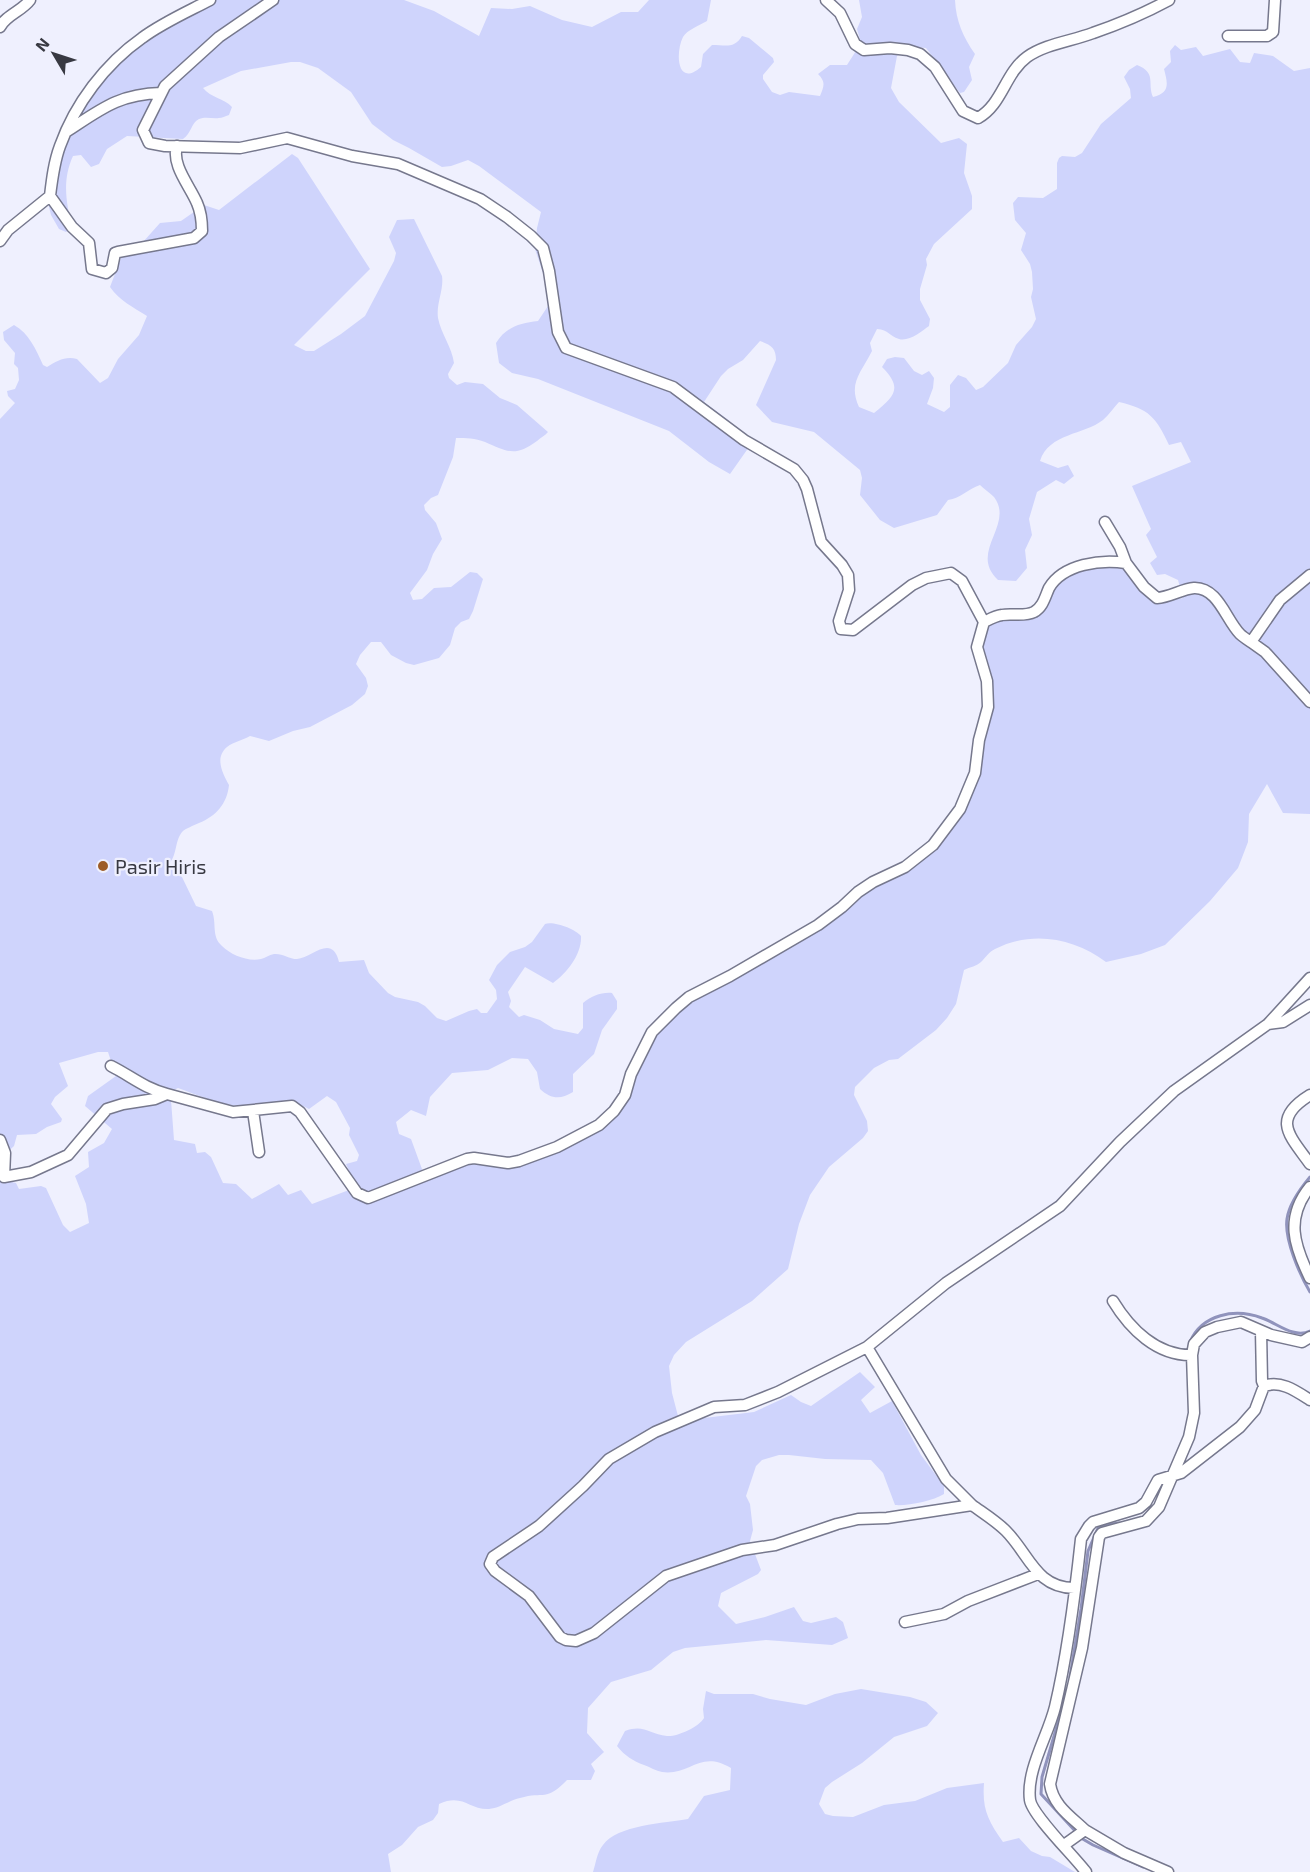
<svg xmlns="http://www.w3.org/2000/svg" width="1310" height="1872" font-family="'Exo 2',sans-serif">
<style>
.green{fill:#cfd4fc;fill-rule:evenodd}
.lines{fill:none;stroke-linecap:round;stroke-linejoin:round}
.stream{stroke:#9093bc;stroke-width:3}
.minor-casing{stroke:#76788d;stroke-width:13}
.minor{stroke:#fff;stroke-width:10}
.poi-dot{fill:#9d5c27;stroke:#eff0fe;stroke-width:2}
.labels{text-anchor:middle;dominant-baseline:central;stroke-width:4.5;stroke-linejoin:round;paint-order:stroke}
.poi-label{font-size:20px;fill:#383942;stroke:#eff0fe;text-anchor:start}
</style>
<rect width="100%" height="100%" fill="#eff0fe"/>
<path class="green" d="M 204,0 L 404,0 L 434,11 L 479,36 L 491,8 L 512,9 L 530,6 L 562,20 L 592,27 L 621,12 L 638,12 L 649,0 L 711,0 L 707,21 C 700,25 687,30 683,37 C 675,53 677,88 701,67 L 703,54 L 712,45 C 726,45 734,49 742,36 L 749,38 L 773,58 L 774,62 L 763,75 L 763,79 L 772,92 L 780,95 L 789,92 L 820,96 C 824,86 826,82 818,74 L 830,65 L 847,65 L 861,43 L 857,29 L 862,17 L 859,0 L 955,0 C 956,21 963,37 975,54 L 969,67 L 972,80 L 964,92 L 960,93 L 926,48 L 907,46 L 897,56 L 891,88 L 899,102 L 941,143 L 959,138 L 967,144 L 964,173 L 972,196 L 972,209 L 934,244 L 926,259 L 927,265 L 920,289 L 920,300 L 930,319 L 929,326 C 922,331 909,342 899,339 C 889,336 889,330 877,329 L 870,343 L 872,351 C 861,373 848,383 859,407 L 874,413 C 895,396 903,388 882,367 L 887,359 L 895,357 L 904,358 L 914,371 L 922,375 L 929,371 L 934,378 L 933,388 L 927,404 L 944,412 L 950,407 L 950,385 L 958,375 L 966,378 L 976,390 L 983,387 L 1008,363 L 1016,345 L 1032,327 L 1036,319 L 1031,297 L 1033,289 L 1032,272 L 1030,264 L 1021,250 L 1026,233 L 1015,220 L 1013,203 L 1018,197 L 1043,198 L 1057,189 L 1057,163 L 1059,158 L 1062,156 L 1075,157 L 1082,153 L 1101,124 L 1131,98 L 1130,89 L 1124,77 L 1129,70 L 1137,65 C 1157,73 1147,83 1153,97 C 1170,93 1168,84 1164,69 L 1171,62 L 1170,51 L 1175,45 L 1181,50 L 1196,47 L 1203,56 L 1230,49 L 1240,62 L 1250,63 L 1254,53 L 1273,56 L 1294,71 L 1310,68 L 1310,814 L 1283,813 L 1267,784 L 1249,814 L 1248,842 L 1238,868 L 1210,901 L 1165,945 L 1141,954 L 1106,962 C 1074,938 1032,930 995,949 C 989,952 986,957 981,962 C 977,966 970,967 964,970 L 956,1004 L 947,1018 L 936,1030 L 898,1059 L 889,1060 L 874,1068 L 855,1087 L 854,1095 L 867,1121 L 868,1131 L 863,1138 L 829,1167 L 810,1195 L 799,1224 L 788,1269 L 752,1301 L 686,1342 L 674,1355 L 669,1366 L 672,1393 L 678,1416 L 686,1424 L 704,1418 L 754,1412 L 791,1395 L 801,1402 L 811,1406 L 860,1372 L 875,1387 L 861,1400 L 870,1413 L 892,1401 L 921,1455 L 944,1486 L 944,1494 C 933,1501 908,1506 895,1505 L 883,1473 L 871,1460 L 825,1459 L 789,1455 L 779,1455 L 762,1460 L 756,1466 L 746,1496 L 750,1504 L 753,1530 L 750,1541 L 761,1570 L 758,1574 L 721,1593 L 718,1606 L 736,1624 L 765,1617 L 794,1607 L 803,1621 L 811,1623 L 836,1617 L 843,1622 L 848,1638 L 832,1645 L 766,1640 L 685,1648 L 673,1652 L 651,1670 L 611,1682 L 588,1708 L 587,1733 L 604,1752 L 591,1764 L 595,1771 L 591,1780 L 567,1780 C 546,1802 544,1791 520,1798 C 510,1800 500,1808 489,1809 C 469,1810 463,1793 439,1804 L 438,1813 L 433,1820 L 418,1827 L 402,1845 L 388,1854 L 391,1872 L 0,1872 L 0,1172 L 8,1181 L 16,1183 L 19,1189 L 41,1186 L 46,1188 L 63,1225 L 70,1232 L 89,1223 L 86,1204 L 75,1176 L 89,1167 L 88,1152 L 104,1143 L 112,1129 L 85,1106 L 88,1096 L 116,1076 L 108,1052 L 98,1052 L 59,1063 L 68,1086 L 55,1097 L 51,1104 L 62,1119 L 61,1122 L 47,1127 L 36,1134 L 17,1135 L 14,1146 L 0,1159 L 0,419 L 15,403 L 8,396 L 7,391 L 15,389 L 19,380 L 18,368 L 14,364 L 15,353 L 4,340 L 3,332 L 14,325 C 29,333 36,350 43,365 L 47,367 C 57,361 65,356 77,359 L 100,383 L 108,378 L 118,359 L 139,335 L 147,316 C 133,307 120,301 110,287 L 124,250 L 127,247 L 143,242 L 160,223 L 181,221 L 204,205 L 219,210 L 292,154 L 298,158 L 370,269 L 294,345 L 306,351 L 314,351 L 341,334 L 365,316 L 394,261 L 396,253 L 389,237 L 397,220 L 414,219 L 442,276 C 444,290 436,303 438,318 C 441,334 452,347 454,363 L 448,374 L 449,378 L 457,385 L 465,382 L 483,384 L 500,398 L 517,405 L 548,432 C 545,436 541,437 537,441 C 515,457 508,452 485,442 C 475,438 466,438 456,438 L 453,457 L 438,495 L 431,498 L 424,505 L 425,510 L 436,523 L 442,539 L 433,554 L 427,570 L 410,593 L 413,600 L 422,599 L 434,588 L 451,587 L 470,572 L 477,573 L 483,579 L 473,611 L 469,619 L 461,622 L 455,628 L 450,645 L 439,658 L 414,665 L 406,663 L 391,655 L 381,642 L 371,642 L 360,655 L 356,664 L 366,678 L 368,686 L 365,694 L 352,705 L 310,727 L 293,731 L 269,741 L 250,736 C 243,740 233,742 227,747 C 214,758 223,774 229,785 C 227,804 216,816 199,823 C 193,826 186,828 182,832 C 174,842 178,856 167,866 L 182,877 L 196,906 L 212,911 C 217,924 211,936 222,946 C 231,955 248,962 261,959 C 265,958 269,955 274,954 C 282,953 289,959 297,959 C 312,958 332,933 339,962 L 364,960 L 369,973 L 388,993 L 395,997 L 418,1002 L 425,1006 L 437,1018 L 446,1021 L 469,1011 L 477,1009 L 481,1013 L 487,1013 L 497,999 L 496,990 L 489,980 L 497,965 L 510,952 L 525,947 L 532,942 L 545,924 C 554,921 575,929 581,936 C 582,954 567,973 553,983 L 525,967 L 508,992 L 511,1001 L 509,1007 L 519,1017 L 524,1015 L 540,1020 L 554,1029 L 578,1034 L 583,1028 L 583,1003 C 591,996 602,992 612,993 L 617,1001 L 617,1009 L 602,1030 L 594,1054 L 573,1074 L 573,1092 C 560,1100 551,1099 540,1089 L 537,1072 L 528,1059 L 512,1058 L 488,1070 L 452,1073 L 430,1097 L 426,1116 L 411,1110 L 396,1122 L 399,1134 L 411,1139 L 426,1180 L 468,1163 L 520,1165 L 532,1162 L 559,1151 L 601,1129 L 634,1075 L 656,1034 L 692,1000 L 875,885 L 907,871 L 926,857 L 952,828 L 963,811 L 992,707 L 981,647 L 988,625 L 1004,618 L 1026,618 L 1057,584 L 1074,573 L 1102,566 L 1124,567 L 1168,601 L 1183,598 L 1178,580 L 1165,574 L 1157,575 L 1150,563 L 1157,557 L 1146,535 L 1151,529 L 1132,486 L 1191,462 L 1181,442 L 1169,445 C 1156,417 1149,409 1119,402 C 1114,407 1109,415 1103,420 C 1084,435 1049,433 1040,461 L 1058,468 L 1068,465 L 1074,476 L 1064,484 L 1056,480 L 1037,492 L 1029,519 L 1032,535 L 1025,550 L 1027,568 L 1016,581 L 998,580 C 968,552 1015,525 994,497 C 990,493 984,489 980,485 C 968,489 961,498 948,500 L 937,515 L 894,528 L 880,520 L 860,495 L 862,478 L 860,470 L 814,432 L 772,422 L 756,405 L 776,360 C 776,348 771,345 760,341 L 743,360 L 728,369 L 721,376 L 704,402 L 728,420 L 736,439 L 749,447 L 730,474 L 709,462 L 669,431 L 538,379 L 512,373 L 499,363 L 496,343 C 506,327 520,323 538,321 L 548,306 L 545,279 L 535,249 L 537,228 L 541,212 L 479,166 L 468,160 L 451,166 L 442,167 L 409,148 L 393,140 L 372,124 L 351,92 L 318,68 L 300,62 L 291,62 L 241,71 L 203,88 C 211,98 224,98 232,107 L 229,115 C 225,116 222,118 219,118 C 212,119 206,116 199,119 C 191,123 191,134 183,139 L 127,136 L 107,149 L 99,164 L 91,167 L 81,155 L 73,156 C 62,180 66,202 72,227 L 66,232 L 59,229 L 51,215 L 46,195 L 56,150 L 118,54 ZM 178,1088 C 198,1095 220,1105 241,1106 C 266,1107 285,1095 309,1109 L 327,1096 L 336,1102 L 350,1128 L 349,1135 L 359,1155 L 357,1161 L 346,1164 L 355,1184 L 349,1190 L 312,1204 L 301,1190 L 288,1195 L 279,1184 L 252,1199 L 236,1184 L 223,1183 L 211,1157 L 205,1152 L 197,1153 L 195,1144 L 174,1140 L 171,1100 L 174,1090 Z
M 861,1689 L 910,1697 L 926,1702 L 938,1713 L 927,1726 L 894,1737 L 862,1763 L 832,1782 L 825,1788 L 819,1804 L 825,1814 L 833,1816 L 853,1817 L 884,1805 L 915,1801 L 947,1788 L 984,1783 C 982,1809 988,1821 1003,1842 L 1019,1838 L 1031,1851 L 1042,1856 L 1050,1857 L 1075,1872 L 593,1872 C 596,1863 597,1852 603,1845 C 617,1825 665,1823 688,1819 L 704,1796 L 730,1790 L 731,1768 C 700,1749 690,1776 662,1772 C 656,1771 650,1767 644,1765 C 633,1761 625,1756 617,1746 L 625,1731 C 644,1724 649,1734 667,1736 C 677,1737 699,1727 704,1718 L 703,1709 L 706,1691 L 714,1694 L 753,1694 L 770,1699 L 806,1705 L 835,1694 Z"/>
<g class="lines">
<path class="stream" d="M 1310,1177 C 1300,1189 1289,1204 1287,1219 C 1284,1239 1300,1275 1310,1292
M 1190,1342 C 1202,1314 1235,1308 1262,1318 C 1277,1323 1294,1339 1310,1331
M 1070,1677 L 1081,1609 L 1088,1551 L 1098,1528 L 1105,1525 L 1119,1523
M 1062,1709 L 1042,1777 L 1041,1794 L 1077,1833
M 1081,1838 L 1093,1845 L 1143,1867"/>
<defs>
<path id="minor" d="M 273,0 L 219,37 L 165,86 L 143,130 L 149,143 L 165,146 L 240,148 L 287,138 L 352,156 L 398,164 L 480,199 L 507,217 L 531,236 L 543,248 L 549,271 L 558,332 L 566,348 L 673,387 L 744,440 L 794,469 L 803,480 L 807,489 L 821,542 L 842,565 L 848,575 L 849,590 L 839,621 L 841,629 L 853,630 L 912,585 L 926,578 L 951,573 L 962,581 L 984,622
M 826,0 L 840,13 L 855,44 L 864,50 L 890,48 L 908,50 L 920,54 L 935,67 L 963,111 L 978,118 C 1002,105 1005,73 1027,57 C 1045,44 1072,41 1093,33 C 1119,24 1145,13 1169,0
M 0,27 C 6,15 22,11 30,0
M 1228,36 L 1267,36 L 1273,32 L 1275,0
M 66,132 C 100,110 118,94 161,93
M 50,196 L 72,227 L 89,243 L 92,269 L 106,273 L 112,268 L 115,253 L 118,252 L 194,238 L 202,231 C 202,221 201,212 197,203 C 190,186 171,165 177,146
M 0,241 L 8,230 L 50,196 C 52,179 54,162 60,146 C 75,104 105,64 142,38 C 162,23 187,12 210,0
M 1105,522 L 1120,547 L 1126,563
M 1251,642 L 1265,652 L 1310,702
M 1268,1024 L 1283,1022 L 1310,1005
M 111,1066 C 131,1076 144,1088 167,1094
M 1310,1095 C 1271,1119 1289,1135 1310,1164
M 253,1111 L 259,1152
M 0,1140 L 5,1153 L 4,1177 L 31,1172 L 68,1155 L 107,1109 L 123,1104 L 155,1099 L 167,1094 L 233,1112 L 292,1106 L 300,1112 L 357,1193 L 368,1198 L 467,1159 L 474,1158 L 508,1163 L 519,1161 L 557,1147 L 599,1125 L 614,1111 L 625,1095 L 631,1074 L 652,1032 L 676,1008 L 689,997 L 730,976 L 818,925 L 842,907 L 858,892 L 873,882 L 905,867 L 933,845 L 960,809 L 975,773 L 979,740 L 988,707 L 987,681 L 977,647 L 984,622 C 990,619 995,616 1002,615 C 1012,613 1024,617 1034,612 C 1043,607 1045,597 1049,588 C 1063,564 1101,559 1126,563 L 1144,587 L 1157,598 C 1170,597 1182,589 1194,588 C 1218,587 1226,620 1240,634 C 1243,637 1248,640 1251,642 L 1280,600 L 1310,575
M 1310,1187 C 1285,1218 1294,1245 1310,1278
M 1113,1301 C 1130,1329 1157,1356 1192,1355
M 1261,1331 L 1262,1381 L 1264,1386
M 867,1347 L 946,1479 L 972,1505
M 1074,1588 C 1036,1588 1029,1554 1006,1531 C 996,1521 983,1513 972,1505 L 887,1518 L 858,1519 L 837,1524 L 775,1545 L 742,1550 L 666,1576 L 594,1633 L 576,1641 L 566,1640 L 560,1637 L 529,1596 L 495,1571 L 490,1564 L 493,1557 L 539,1526 L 583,1486 L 609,1459 L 655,1432 L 714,1407 L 745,1405 L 778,1392 L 867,1347 L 946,1283 L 1060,1206 L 1120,1142 L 1174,1091 L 1268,1024 L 1310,978
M 905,1622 L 944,1614 L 968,1601 L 1038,1574
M 1085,1830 C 1070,1816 1053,1805 1050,1784 L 1082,1648 L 1099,1537 L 1102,1533 L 1146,1521 L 1159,1507 L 1189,1437 L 1194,1413 L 1192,1355 L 1194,1344 L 1205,1332 L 1217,1327 L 1241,1322 L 1271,1335 L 1302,1342 L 1310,1337
M 1064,1845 L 1085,1830 L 1124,1853 L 1168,1872
M 1086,1872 C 1074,1856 1032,1815 1030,1800 C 1026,1770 1048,1736 1055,1707 C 1068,1652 1075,1595 1081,1539 L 1089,1526 L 1093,1522 L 1139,1508 L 1146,1502 L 1158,1480 L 1181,1473 L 1240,1427 L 1255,1410 L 1264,1386 C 1281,1380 1296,1391 1310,1400"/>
</defs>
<use href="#minor" class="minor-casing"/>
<use href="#minor" class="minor"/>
</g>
<circle class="poi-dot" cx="103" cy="866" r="6"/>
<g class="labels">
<g class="poi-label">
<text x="115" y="866">Pasir Hiris</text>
</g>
</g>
<g transform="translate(54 54) rotate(309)" stroke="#eff0fe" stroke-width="4.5" paint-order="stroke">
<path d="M0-4.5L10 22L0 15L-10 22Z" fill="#383942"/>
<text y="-9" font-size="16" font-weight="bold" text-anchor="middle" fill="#383942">N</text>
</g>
</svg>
